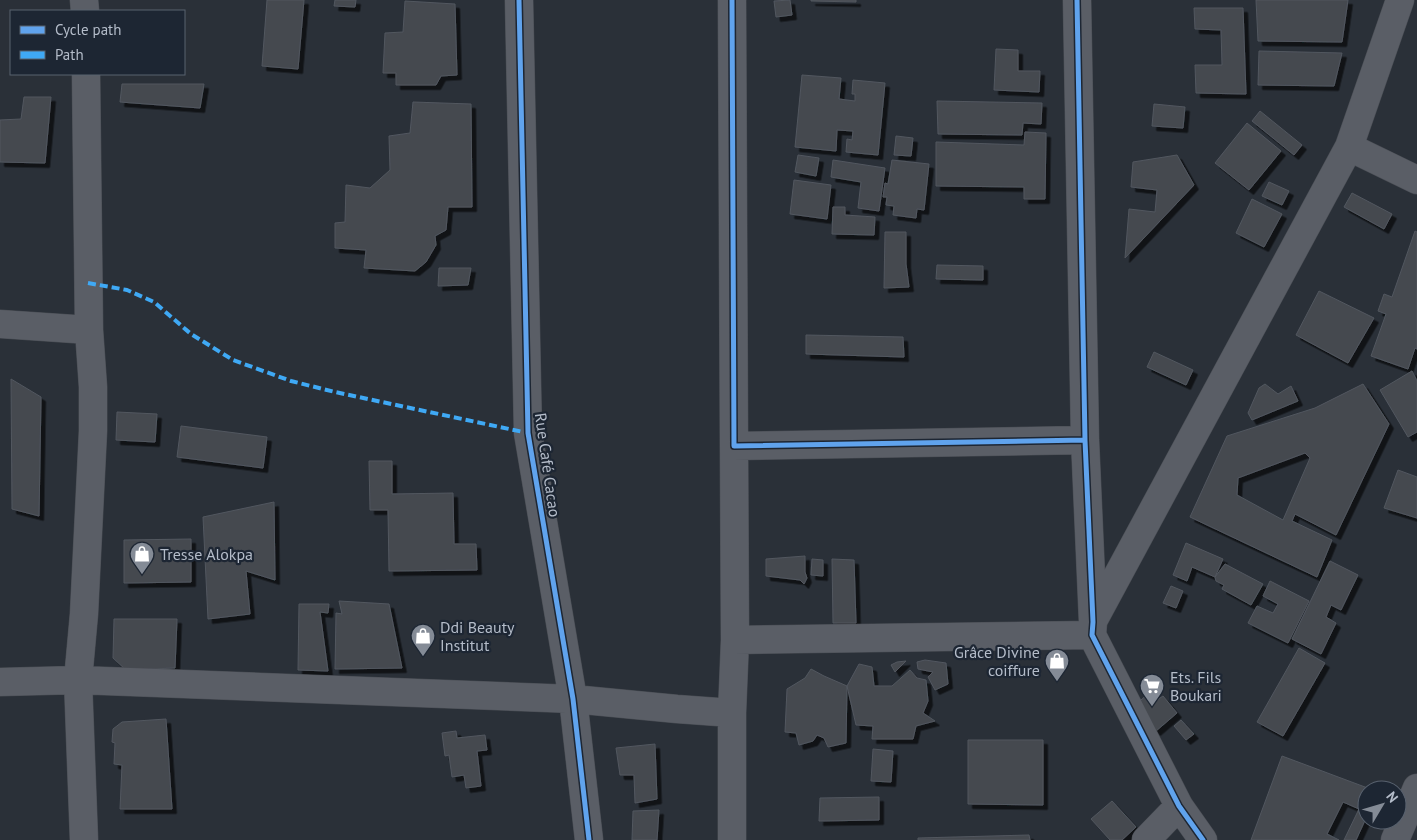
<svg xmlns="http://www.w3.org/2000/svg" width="1417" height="840" font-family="'PT Sans',sans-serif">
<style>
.building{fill:#444950;stroke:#52575f;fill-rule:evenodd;filter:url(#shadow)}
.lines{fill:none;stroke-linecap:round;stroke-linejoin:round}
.street-casing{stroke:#484c53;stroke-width:29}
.street{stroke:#5a5e66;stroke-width:28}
.quiet{stroke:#3fa9f5;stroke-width:4;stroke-dasharray:8 4;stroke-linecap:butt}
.cycleway-casing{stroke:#1d2633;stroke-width:8}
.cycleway{stroke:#60a3ed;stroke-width:5}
.labels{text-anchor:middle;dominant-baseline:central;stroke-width:4.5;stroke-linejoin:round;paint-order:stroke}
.street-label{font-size:16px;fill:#b4bcc9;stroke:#1d2633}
.poi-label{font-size:16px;fill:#b4bcc9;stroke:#1d2633;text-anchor:start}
</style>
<defs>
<filter id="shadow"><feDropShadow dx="4.5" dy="4.5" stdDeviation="0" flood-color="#0009"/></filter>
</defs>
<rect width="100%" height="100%" fill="#2a3038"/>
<path class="building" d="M 267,0 L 304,0 L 298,69 L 262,66 Z
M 335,0 L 356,0 L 355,7 L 334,6 Z
M 790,0 L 792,15 L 776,17 L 774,1 Z
M 811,0 L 856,0 L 856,2 L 811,1 Z
M 1256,0 L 1348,0 L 1342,42 L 1258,41 Z
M 405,1 L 455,4 L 457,75 L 441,76 L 436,85 L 396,85 L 396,73 L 383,73 L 385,33 L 403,32 Z
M 1194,8 L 1243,8 L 1246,94 L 1196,93 L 1195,65 L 1222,65 L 1221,30 L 1195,29 Z
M 996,49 L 1018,50 L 1018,71 L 1040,71 L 1039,92 L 994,90 Z
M 1259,51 L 1342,53 L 1334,86 L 1258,85 Z
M 802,75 L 841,78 L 839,99 L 855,101 L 855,94 L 852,94 L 853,80 L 885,83 L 878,155 L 846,152 L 847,139 L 852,140 L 853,131 L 837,130 L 836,151 L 795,147 Z
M 122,84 L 204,84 L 200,108 L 120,102 Z
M 24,97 L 51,97 L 45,163 L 0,162 L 0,120 L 21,119 Z
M 937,101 L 1042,103 L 1041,124 L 1023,123 L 1022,135 L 938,134 Z
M 413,102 L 471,104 L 472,207 L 448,207 L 446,230 L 435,236 L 436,245 L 426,262 L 415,271 L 364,268 L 366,250 L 335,248 L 335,223 L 345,222 L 346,185 L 370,188 L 390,170 L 389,136 L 410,133 Z
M 1154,104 L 1185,107 L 1183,128 L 1152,126 Z
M 1260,111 L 1302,145 L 1294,155 L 1252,121 Z
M 1247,123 L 1281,151 L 1249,190 L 1215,163 Z
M 1025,132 L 1046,133 L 1045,199 L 1024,199 L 1024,187 L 936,186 L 936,142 L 1024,145 Z
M 896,136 L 913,138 L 911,156 L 894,155 Z
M 798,155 L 819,158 L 816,176 L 795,172 Z
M 1177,155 L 1194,185 L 1125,258 L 1129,209 L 1155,212 L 1157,190 L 1131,187 L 1133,162 Z
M 833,160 L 885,168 L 879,211 L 858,208 L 861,182 L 831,177 Z
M 892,160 L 929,164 L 924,210 L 917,209 L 916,218 L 893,215 L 894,206 L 886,205 L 887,197 L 883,197 L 885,183 L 888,184 Z
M 794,180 L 831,185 L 827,219 L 790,214 Z
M 1269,182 L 1289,191 L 1282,205 L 1262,196 Z
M 1352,193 L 1392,214 L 1384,229 L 1344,207 Z
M 1252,199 L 1282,214 L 1264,247 L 1236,233 Z
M 833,207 L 845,207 L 845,215 L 875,217 L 874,235 L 832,234 Z
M 1415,231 L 1417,232 L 1417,349 L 1415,348 L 1408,369 L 1371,356 L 1386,314 L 1378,311 L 1384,294 L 1392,297 Z
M 885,232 L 906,232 L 906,264 L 909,287 L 884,288 Z
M 937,265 L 983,266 L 983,280 L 936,279 Z
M 439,268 L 471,268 L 468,285 L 438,286 Z
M 1319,291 L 1374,318 L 1348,363 L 1296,335 Z
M 806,335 L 903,337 L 904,357 L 806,354 Z
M 1154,352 L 1193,370 L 1186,385 L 1147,367 Z
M 1412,371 L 1417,381 L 1417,432 L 1408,437 L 1380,390 Z
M 11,379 L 41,397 L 39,516 L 12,509 Z
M 1265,384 L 1278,394 L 1291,386 L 1298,401 L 1252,420 L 1248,413 L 1259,388 Z
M 1363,384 L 1389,424 L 1336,535 L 1295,514 L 1292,521 L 1332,540 L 1317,577 L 1190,517 L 1227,436 L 1315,408 ZM 1305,453 L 1310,458 L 1283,520 L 1237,495 L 1238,478 Z
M 117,412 L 157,414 L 155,442 L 116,440 Z
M 181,426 L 267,437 L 263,468 L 177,457 Z
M 369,461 L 392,461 L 392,494 L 453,493 L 454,544 L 476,544 L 477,570 L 389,571 L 388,510 L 370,510 Z
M 1398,470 L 1417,477 L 1417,518 L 1384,508 Z
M 274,502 L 275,580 L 246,571 L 250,614 L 208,619 L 203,517 Z
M 191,539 L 191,582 L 124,583 L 124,540 Z
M 1186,543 L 1223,559 L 1215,577 L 1192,567 L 1187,581 L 1173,575 Z
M 805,556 L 805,572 L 807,578 L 804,584 L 800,580 L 766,576 L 766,559 Z
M 812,559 L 823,560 L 823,576 L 811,575 Z
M 832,559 L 854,560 L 856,623 L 833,623 Z
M 1330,561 L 1358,575 L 1341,610 L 1331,605 L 1326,617 L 1336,623 L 1321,654 L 1292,639 Z
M 1225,564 L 1263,584 L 1251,605 L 1222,589 L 1224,585 L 1216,581 L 1215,577 Z
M 1270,581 L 1309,601 L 1288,643 L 1248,623 L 1257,606 L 1273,613 L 1278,604 L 1263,596 Z
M 1171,586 L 1183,591 L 1176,608 L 1163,603 Z
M 339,601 L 389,604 L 402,668 L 335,669 L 336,613 L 342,614 Z
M 299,604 L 329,604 L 328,613 L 320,612 L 328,671 L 298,670 Z
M 114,619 L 177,619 L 175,668 L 126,670 L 113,658 Z
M 1299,648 L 1325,663 L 1283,736 L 1257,722 Z
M 925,660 L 946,663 L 948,684 L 935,690 L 928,677 L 933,672 L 918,669 L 917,662 Z
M 906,661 L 895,672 L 891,665 L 897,662 Z
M 859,664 L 872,667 L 874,686 L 892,686 L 910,670 L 917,678 L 926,680 L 928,701 L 923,713 L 935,721 L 916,726 L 913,739 L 872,739 L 873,726 L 856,725 L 847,686 Z
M 811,669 L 824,676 L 847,686 L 846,743 L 828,747 L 824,738 L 817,735 L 813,741 L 799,745 L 796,733 L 785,732 L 787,689 L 805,678 Z
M 1148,694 L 1154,702 L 1163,696 L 1177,713 L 1156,731 L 1135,705 Z
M 166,719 L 172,809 L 120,809 L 122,765 L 114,764 L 115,743 L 112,742 L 113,729 L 122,722 Z
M 1181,720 L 1194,734 L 1186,740 L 1174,726 Z
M 456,731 L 457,738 L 485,735 L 487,750 L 477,751 L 481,786 L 466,788 L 464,775 L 452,777 L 449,755 L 445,756 L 442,733 Z
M 968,740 L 1043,740 L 1043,805 L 968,804 Z
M 655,744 L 657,799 L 635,803 L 634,775 L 620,775 L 616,748 Z
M 873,749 L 893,751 L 891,782 L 871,781 Z
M 1282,756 L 1373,790 L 1367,790 L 1367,816 L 1356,840 L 1344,840 L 1359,809 L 1343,802 L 1327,834 L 1339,840 L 1251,840 Z
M 879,797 L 879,820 L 819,821 L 820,798 Z
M 1112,801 L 1136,827 L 1122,840 L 1110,840 L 1091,819 Z
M 659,810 L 657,840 L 632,840 L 633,811 Z
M 1029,835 L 1030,840 L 918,840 L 918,838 Z"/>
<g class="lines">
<defs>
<path id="street" d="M 84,0 L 85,11
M 519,0 L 528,433 L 573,699 L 589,840
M 732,0 L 734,446 L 1085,440
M 1077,0 L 1085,440 L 1093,622 L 1092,635 L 1179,806 L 1203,840
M 1349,147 L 1417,180
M 0,324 L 89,330 L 86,74
M 1093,621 L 1349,147 L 1400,0
M 735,640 L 1092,635
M 0,682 L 78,680 L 573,699 L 677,709 L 732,713
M 84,840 L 78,680 L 84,614 L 93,431 L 93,387 L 89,330
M 732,840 L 732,713 L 735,640 L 734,446
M 1146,840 L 1179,806
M 1395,840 L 1417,788"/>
</defs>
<use href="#street" class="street-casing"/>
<use href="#street" class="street"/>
<path class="quiet" d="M 88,283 L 127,290 L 154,302 L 191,334 L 233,360 L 291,381 L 335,392 L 528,433"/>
<defs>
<path id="cycleway" d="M 519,0 L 528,433 L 573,699 L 589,840
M 732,0 L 734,446 L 1085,440
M 1077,0 L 1085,440 L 1093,622 L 1092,635 L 1179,806 L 1203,840"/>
</defs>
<use href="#cycleway" class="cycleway-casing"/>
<use href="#cycleway" class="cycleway"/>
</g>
<defs>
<symbol id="shop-pin" viewBox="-11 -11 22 30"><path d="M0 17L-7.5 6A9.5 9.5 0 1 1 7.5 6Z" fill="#848b96" stroke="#1d2633"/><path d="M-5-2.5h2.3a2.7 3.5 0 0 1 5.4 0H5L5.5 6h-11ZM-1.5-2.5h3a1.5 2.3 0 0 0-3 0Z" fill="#fff"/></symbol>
<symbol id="supermarket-pin" viewBox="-11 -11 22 30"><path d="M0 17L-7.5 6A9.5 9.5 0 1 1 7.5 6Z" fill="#848b96" stroke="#1d2633"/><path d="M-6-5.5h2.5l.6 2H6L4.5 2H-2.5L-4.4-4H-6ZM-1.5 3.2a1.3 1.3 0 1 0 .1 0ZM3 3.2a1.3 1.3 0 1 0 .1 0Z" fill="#fff"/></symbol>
</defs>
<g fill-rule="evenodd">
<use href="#shop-pin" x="128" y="540" width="28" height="38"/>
<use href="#shop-pin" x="409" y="622" width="28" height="38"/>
<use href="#shop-pin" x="1043" y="647" width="28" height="38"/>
<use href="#supermarket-pin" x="1138" y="672" width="28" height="38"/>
</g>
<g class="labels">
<g class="street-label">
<text transform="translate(548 465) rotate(82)">Rue Café Cacao</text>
</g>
<g class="poi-label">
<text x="160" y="554">Tresse Alokpa</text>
<text x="440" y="627">Ddi Beauty<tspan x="440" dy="18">Institut</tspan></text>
<text x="1040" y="652" text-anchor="end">Grâce Divine<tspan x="1040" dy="18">coiffure</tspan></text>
<text x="1170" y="677">Ets. Fils<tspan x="1170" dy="18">Boukari</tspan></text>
</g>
</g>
<rect x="10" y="10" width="175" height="65" fill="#1d2633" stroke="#59626f"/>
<rect x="20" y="26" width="25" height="8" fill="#60a3ed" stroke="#59626f"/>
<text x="55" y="35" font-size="15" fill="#b4bcc9">Cycle path</text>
<rect x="20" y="51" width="25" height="8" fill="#3fa9f5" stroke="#59626f"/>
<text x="55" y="60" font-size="15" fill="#b4bcc9">Path</text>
<g transform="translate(1382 805) rotate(52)"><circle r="24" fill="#1d2633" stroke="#59626f"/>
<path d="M0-4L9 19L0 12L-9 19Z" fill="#848b96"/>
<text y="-8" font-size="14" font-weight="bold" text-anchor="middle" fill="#b4bcc9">N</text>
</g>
</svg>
